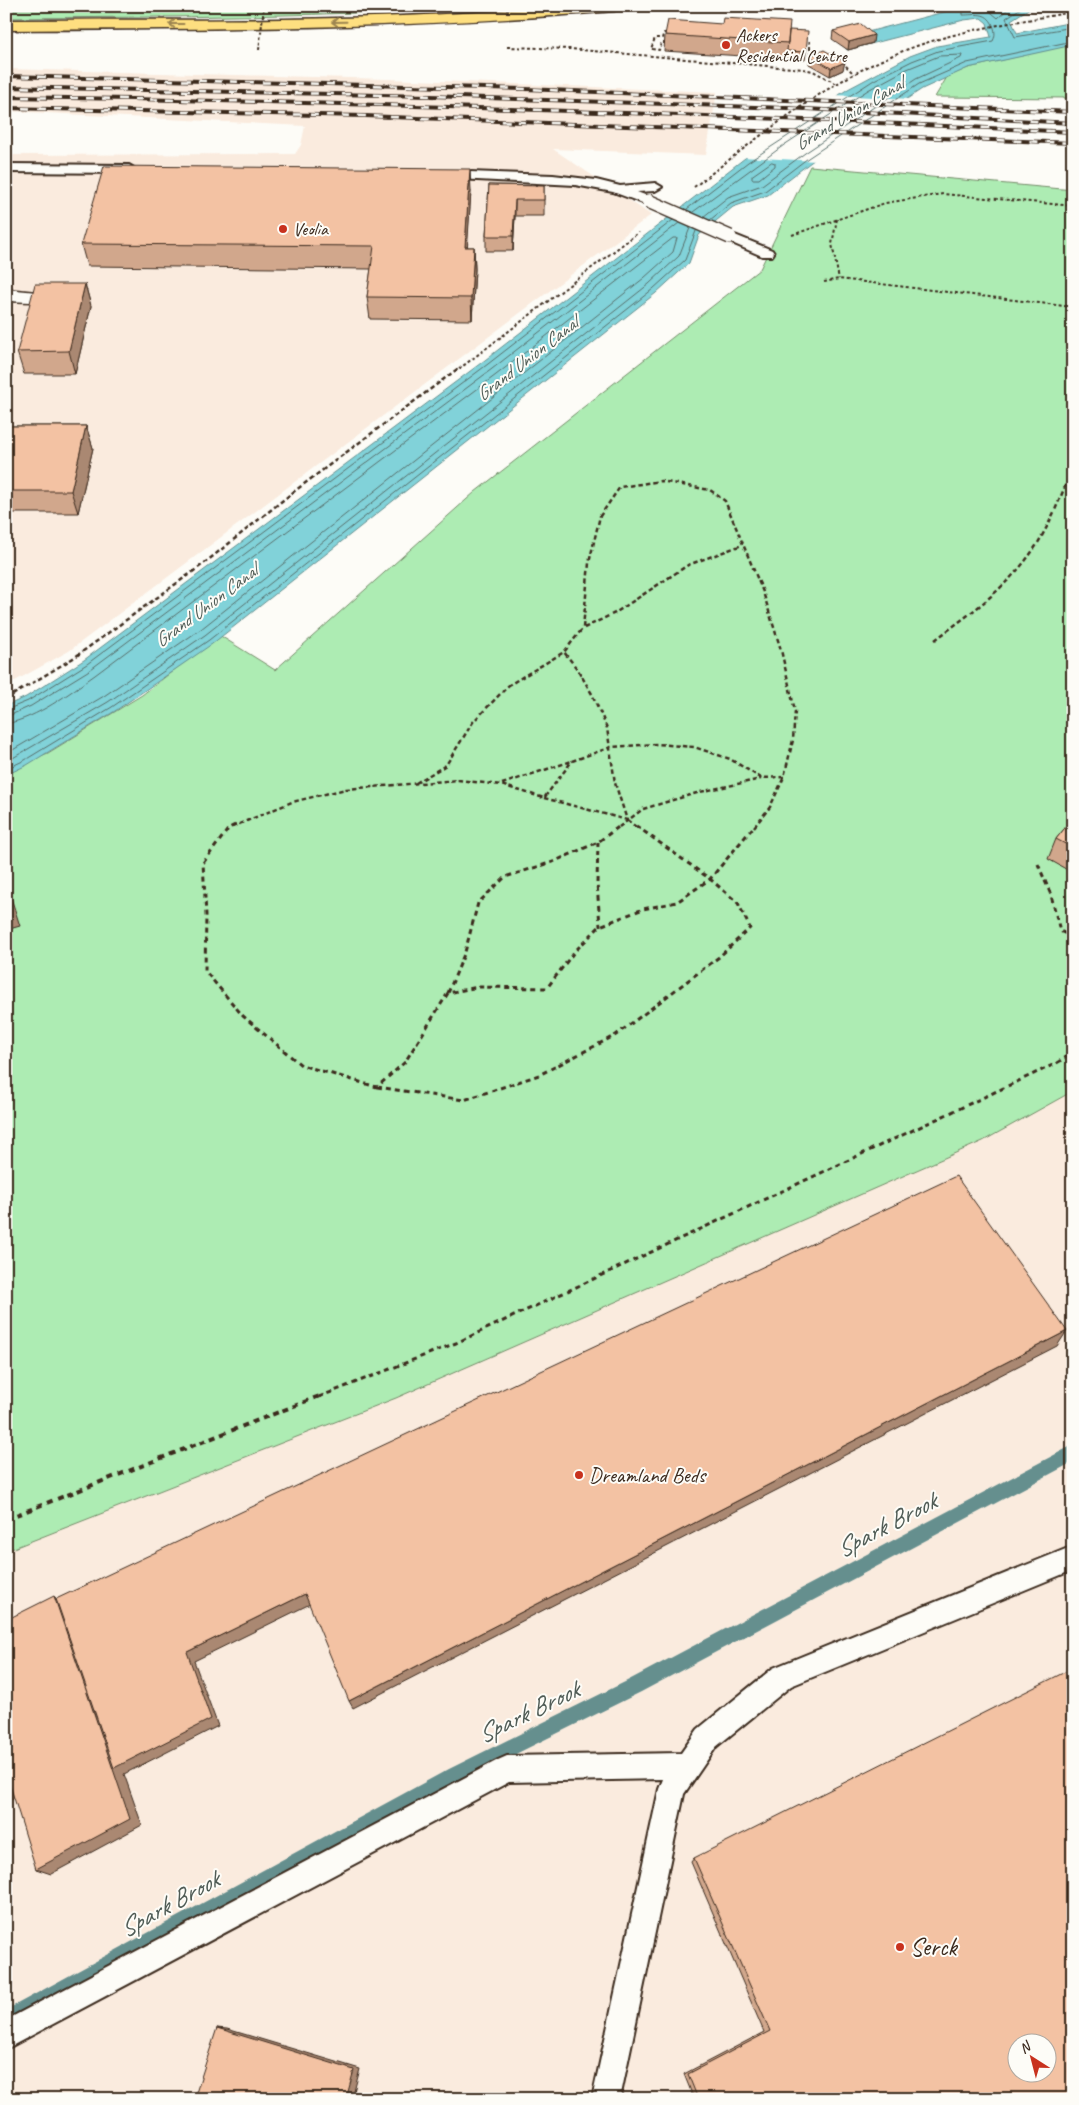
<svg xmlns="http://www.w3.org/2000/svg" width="1079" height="2105" font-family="Caveat,sans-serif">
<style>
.built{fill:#faebde;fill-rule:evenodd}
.green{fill:#adecb3;stroke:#748b68}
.water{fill:#81d2d9;stroke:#658f8e}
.pier{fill:#fdfcf7}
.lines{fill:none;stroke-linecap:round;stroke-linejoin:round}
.shore{stroke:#576d69;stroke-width:1}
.stream{fill:#658f8e;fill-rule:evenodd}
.service-casing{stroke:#3b2a1e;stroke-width:4}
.minor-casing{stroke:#3b2a1e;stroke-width:3}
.trunk-casing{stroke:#3b2a1e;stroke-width:3}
.path-far3{stroke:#3b2a1e;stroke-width:2;stroke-dasharray:3 2.5;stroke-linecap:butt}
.path-far2{stroke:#3b2a1e;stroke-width:2.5;stroke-dasharray:4.5 3;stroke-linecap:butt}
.path-far1{stroke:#3b2a1e;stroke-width:3;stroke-dasharray:5 4;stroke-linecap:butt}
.path{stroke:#3b2a1e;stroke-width:4;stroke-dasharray:6 5;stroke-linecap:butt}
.service{fill:#fdfcf7;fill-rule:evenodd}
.minor{fill:#fdfcf7;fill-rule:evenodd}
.trunk{fill:#fedf80;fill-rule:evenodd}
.rail-casing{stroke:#3b2a1e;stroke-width:4}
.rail{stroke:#fdfcf7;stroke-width:2.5;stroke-dasharray:8;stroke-linecap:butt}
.service-bridge-casing{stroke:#3b2a1e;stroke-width:16;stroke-linecap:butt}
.path-bridge{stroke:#3b2a1e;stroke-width:2;stroke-dasharray:3 2.5;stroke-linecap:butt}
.service-bridge{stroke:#fdfcf7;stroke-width:13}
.wall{fill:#d1a78c;stroke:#3b2a1e}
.shaded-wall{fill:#aa8872;stroke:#3b2a1e}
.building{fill:#f3c2a3;stroke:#3b2a1e;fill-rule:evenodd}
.oneway{stroke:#9c844f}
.poi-dot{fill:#c8321e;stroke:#fdfcf7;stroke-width:2}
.labels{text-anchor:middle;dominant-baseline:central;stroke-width:4;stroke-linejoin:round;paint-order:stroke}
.far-poi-label{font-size:18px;fill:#3b2a1e;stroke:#fdfcf7;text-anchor:start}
.far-water-label{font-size:19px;font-style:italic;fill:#505c56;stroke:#fdfcf7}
.poi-label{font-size:21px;fill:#3b2a1e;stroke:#fdfcf7;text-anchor:start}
.near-poi-label{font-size:25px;fill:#3b2a1e;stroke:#fdfcf7;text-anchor:start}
.near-water-label{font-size:26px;font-style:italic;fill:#505c56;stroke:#fdfcf7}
</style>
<rect width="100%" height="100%" fill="#fdfcf7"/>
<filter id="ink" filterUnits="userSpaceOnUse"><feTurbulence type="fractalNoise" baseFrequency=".02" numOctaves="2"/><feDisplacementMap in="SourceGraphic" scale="10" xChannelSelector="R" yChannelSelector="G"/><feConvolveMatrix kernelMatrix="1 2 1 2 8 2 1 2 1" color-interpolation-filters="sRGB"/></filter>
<g filter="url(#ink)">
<path class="built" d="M 6,69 L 388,79 L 717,92 L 706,155 L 553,149 L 651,215 L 69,651 L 6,686 L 6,155 L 295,154 L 301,145 L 305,126 L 6,111 Z
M 1073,1091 L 1073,2099 L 6,2099 L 6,1551 L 396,1398 L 983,1141 ZM 1016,2042 L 1046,2042 L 1046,2072 L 1016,2072 Z"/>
<path class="green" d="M 301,6 L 496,6 C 333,17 169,17 6,18 L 6,9 Z
M 1073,44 L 1073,98 L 935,97 L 947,77 L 968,68 Z
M 810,166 L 1073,190 L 1073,1091 L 983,1141 L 396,1398 L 6,1551 L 6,770 L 48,753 L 142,695 L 219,635 L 275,670 L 475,492 L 760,269 Z"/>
<path class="water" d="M 967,6 L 1033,6 L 1011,20 L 1017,33 L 1073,22 L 1073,45 L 968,68 L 922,89 L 811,162 L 768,195 L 733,207 L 699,235 L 689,263 L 656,293 L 212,644 L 115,711 L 27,765 L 6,775 L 6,706 L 26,697 L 84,660 L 485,360 L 745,158 L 848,89 L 910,56 L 937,46 L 991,37 L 987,23 L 981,18 L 964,20 L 847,50 L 837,40 Z"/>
<path class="pier" d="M 834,95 L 910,99 L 817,161 L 742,157 Z"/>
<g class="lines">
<path class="shore" d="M 970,6 L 986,8 L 998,18 L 1011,6
M 1024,6 L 1006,18 L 1015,37 L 1073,27
M 772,162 L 775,163 L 775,166 L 759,179 L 752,179 L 752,176 Z
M 687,209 L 748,162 L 874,80 L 912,61 L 938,51 L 993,41 C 996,35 995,30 993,25 C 987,11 975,15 963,15 L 963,6
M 693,212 L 784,145 L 868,90 L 907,69 L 939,56 L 962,55 L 961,58 L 916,79 L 805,153 L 762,185 L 728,197 L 703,217
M 710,220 L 731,203 L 765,191 L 808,158 L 919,84 L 967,63 L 1073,41
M 6,710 L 28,701 L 87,664 L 488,364 L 673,220
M 6,717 L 31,706 L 91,669 L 492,369 L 679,223
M 6,724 C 39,717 68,694 95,675 L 496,375 L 673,238 L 677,238 L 673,252 L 644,278 L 201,629 L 104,696 L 6,754
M 6,762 L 108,702 L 205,635 L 649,284 L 679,256 L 690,228
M 6,769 L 25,760 L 112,707 L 209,640 L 653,289 L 685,260 L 696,231"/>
<path class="stream" d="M 1073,1445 L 1073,1462 L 641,1692 L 461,1781 L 6,2029 L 6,2010 L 449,1769 L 629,1680 Z"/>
<defs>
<path id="service" d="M 6,164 L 129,165 L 136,169 L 129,173 L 6,172 Z
M 443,171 L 553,175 L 596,180 L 620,186 L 655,183 L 662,187 L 655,191 L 637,192 L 653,198 L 655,201 L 653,204 L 648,205 L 613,192 L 575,185 L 438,178 L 436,175 L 438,172 Z
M 730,233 L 772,250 L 774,253 L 772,256 L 762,256 L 725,240 L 723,237 Z
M 1073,1546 L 1073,1570 L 791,1686 L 716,1747 L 684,1794 L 620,2099 L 592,2099 L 659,1789 L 663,1779 L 509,1782 L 6,2049 L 6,2020 L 498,1760 L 507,1756 L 681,1753 L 698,1729 L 773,1668 Z"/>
<path id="minor" d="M 6,289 L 37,292 L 40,296 L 37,300 L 30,302 L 6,301 Z"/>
<path id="trunk" d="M 557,6 L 622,6 L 620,9 L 614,11 C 412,29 209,29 6,30 L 6,20 C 190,19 374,23 557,6 Z"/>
</defs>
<use href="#service" class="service-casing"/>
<use href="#minor" class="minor-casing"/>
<use href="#trunk" class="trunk-casing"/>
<path class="path-far3" d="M 803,42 L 810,42 L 810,54 L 818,54
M 666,43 L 661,43 L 659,50 L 651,49 L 655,38 L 662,38 L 664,33 L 669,34
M 507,47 L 570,49 L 803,69 L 813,71 L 837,84
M 842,62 L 854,74
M 694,187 C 759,137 826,81 903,51 C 957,30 1016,22 1073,12
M 837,219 L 832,244 L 839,279
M 792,235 L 885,203 L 943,194 L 1073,206
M 824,282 L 839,279 L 1073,307
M 459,369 L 639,232"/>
<path class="path-far2" d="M 584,628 L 615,613 L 688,565 L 742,545
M 935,640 C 975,610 1019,579 1043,534 C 1055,513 1063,490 1073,468
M 6,699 L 75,657 L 202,565 L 292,493 L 460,367
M 416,783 L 446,765 L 473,722 L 509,685 L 564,652 L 583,628 L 589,563 L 600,516 L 620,487 L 661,481 L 710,490 L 725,501 L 763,592 L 781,650 L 795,711 L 793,740 L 784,777
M 502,784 L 572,761
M 544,798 L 627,820 L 615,783 L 607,728 L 592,694 L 578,670 L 564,652
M 627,820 L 636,827
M 232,827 L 292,802 L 346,789 L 458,780 L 501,785 L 544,798 L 572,761 L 611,747 L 657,744 L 694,747 L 730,759 L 761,778 L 784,777
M 619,827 L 643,809 L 700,792 L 761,779
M 754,827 L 770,807 L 784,777"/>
<path class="path-far1" d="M 235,825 L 229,828 L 203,863 L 206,915 L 205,971 L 243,1016 L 301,1065 L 377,1087 L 405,1062 L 448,993 L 478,987 L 547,988 L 574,952 L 600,926 L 643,909 L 677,902 L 710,879 L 755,825
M 598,842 L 597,883 L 600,926
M 1038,864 L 1051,895 L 1060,931 L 1073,937
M 448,993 L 465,952 L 478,903 L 505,877 L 553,862 L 598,842 L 621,825
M 377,1087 L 464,1100 L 539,1075 L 616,1035 L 719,957 L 750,928 L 738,903 L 710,879 L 635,825
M 319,1397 L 456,1343 L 1055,1064 L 1073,1053"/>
<path class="path" d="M 6,1519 L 322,1395"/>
<use href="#service" class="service"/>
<use href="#minor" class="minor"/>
<use href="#trunk" class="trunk"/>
<defs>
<path id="rail" d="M 6,76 L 525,89 L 1073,112
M 6,87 L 430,96 L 787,108 L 1073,123
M 6,97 C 362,102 718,115 1073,132
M 6,108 L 365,116 L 1073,143"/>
</defs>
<use href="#rail" class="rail-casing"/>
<use href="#rail" class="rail"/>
<defs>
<path id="service-bridge" d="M 648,201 L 730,237"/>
</defs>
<use href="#service-bridge" class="service-bridge-casing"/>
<path class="path-bridge" d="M 259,50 L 264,6"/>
<use href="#service-bridge" class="service-bridge"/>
</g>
<path class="wall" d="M 924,6 L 938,6 L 937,10 L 930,12 L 924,8 Z
M 789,30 L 806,52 L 805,60 L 664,51 L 665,35 Z
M 833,31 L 873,43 L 848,50 L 832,39 Z
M 810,56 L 843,70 L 830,76 L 809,64 Z
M 489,185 L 544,186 L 544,216 L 515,216 L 513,251 L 486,251 L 486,236 Z
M 471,191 L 467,247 L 474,247 L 475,269 L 472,320 L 370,319 L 367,297 L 371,269 L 87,266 L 81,244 Z
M 85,284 L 91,306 L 75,374 L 24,374 L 17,352 Z
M 6,426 L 86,426 L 93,448 L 78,513 L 6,513 Z
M 1073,818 L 1073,873 L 1048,859 L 1056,839 Z
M 694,1858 L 1073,2099 L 694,2099 L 684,2074 L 764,2032 L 691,1862 Z"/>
<path class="shaded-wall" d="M 931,6 L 938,6 L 937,10 L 930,12 Z
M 874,35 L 873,43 L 848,50 L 849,42 Z
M 845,62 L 843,70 L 830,76 L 831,68 Z
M 470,169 L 471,191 L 466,269 L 465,247 Z
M 515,200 L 515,216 L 513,251 L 513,236 Z
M 474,247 L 475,269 L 472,320 L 471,298 Z
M 85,284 L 91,306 L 75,374 L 69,351 Z
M 86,426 L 93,448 L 78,513 L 71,491 Z
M 6,882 L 20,926 L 6,930 Z
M 1067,1331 L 1057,1346 L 353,1708 L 349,1701 Z
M 305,1594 L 310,1604 L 194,1661 L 218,1726 L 124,1774 L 142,1825 L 51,1874 L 36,1869 L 54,1596 L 66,1609 L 187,1652 Z
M 10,1785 L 25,1793 L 6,1802 L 6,1787 Z
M 217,2028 L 227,2029 L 360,2069 L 352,2099 L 346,2099 Z"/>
<path class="building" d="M 723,18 L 790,22 L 788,43 L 665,35 L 668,20 L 722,24 Z
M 861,24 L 874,35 L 849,42 L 833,31 Z
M 789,30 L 808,31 L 806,52 L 787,51 Z
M 824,50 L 845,62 L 831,68 L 810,56 Z
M 104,166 L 470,169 L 465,247 L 474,247 L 471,298 L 367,297 L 374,246 L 81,244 Z
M 489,185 L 544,186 L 544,200 L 515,200 L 513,236 L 486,236 Z
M 35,284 L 85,284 L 69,351 L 17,352 Z
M 6,426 L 86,426 L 71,491 L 6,491 Z
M 1073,818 L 1073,848 L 1056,839 Z
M 6,891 L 11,907 L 6,908 Z
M 956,1176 L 1067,1331 L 349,1701 L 305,1594 L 187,1652 L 211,1719 L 114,1768 L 56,1599 Z
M 54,1596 L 130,1819 L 36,1869 L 10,1785 L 6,1787 L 6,1620 Z
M 1073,1668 L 1073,2099 L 698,2099 L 688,2074 L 770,2031 L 694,1858 ZM 1016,2042 L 1046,2042 L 1046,2072 L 1016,2072 Z
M 217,2028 L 354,2070 L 346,2099 L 194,2099 Z"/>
<defs><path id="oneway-shaft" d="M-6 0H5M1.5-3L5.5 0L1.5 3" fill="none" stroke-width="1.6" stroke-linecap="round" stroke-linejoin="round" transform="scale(1.25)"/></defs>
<g class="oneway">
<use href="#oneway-shaft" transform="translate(339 22) rotate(179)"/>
<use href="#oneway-shaft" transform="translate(176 24) rotate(180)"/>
</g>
</g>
<g class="poi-dot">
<circle cx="726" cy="45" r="5"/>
<circle cx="283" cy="229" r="5"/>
<circle cx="579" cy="1475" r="5"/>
<circle cx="900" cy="1947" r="5"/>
</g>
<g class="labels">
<g class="far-poi-label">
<text x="736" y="35">Ackers<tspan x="736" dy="21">Residential Centre</tspan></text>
<text x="293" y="229">Veolia</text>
</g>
<g class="far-water-label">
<text transform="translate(849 114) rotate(-31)">Grand Union Canal</text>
<text transform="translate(527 359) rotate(-38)">Grand Union Canal</text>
<text transform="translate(206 606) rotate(-37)">Grand Union Canal</text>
</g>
<g class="poi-label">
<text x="589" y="1475">Dreamland Beds</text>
</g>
<g class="near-poi-label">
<text x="910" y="1947">Serck</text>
</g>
<g class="near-water-label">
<text transform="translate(886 1525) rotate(-28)">Spark Brook</text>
<text transform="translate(528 1712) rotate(-26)">Spark Brook</text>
<text transform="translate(169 1904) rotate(-29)">Spark Brook</text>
</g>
</g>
<rect width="1079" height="2105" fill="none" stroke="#fdfcf7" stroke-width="25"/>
<rect x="12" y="12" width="1054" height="2080" fill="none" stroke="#3b2a1e" stroke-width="2" filter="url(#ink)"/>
<g transform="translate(1032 2058) rotate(324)"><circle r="24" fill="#fdfcf7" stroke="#afa8a0"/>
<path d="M0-4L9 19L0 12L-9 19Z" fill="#c8321e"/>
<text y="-8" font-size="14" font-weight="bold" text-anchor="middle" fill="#3b2a1e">N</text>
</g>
</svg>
